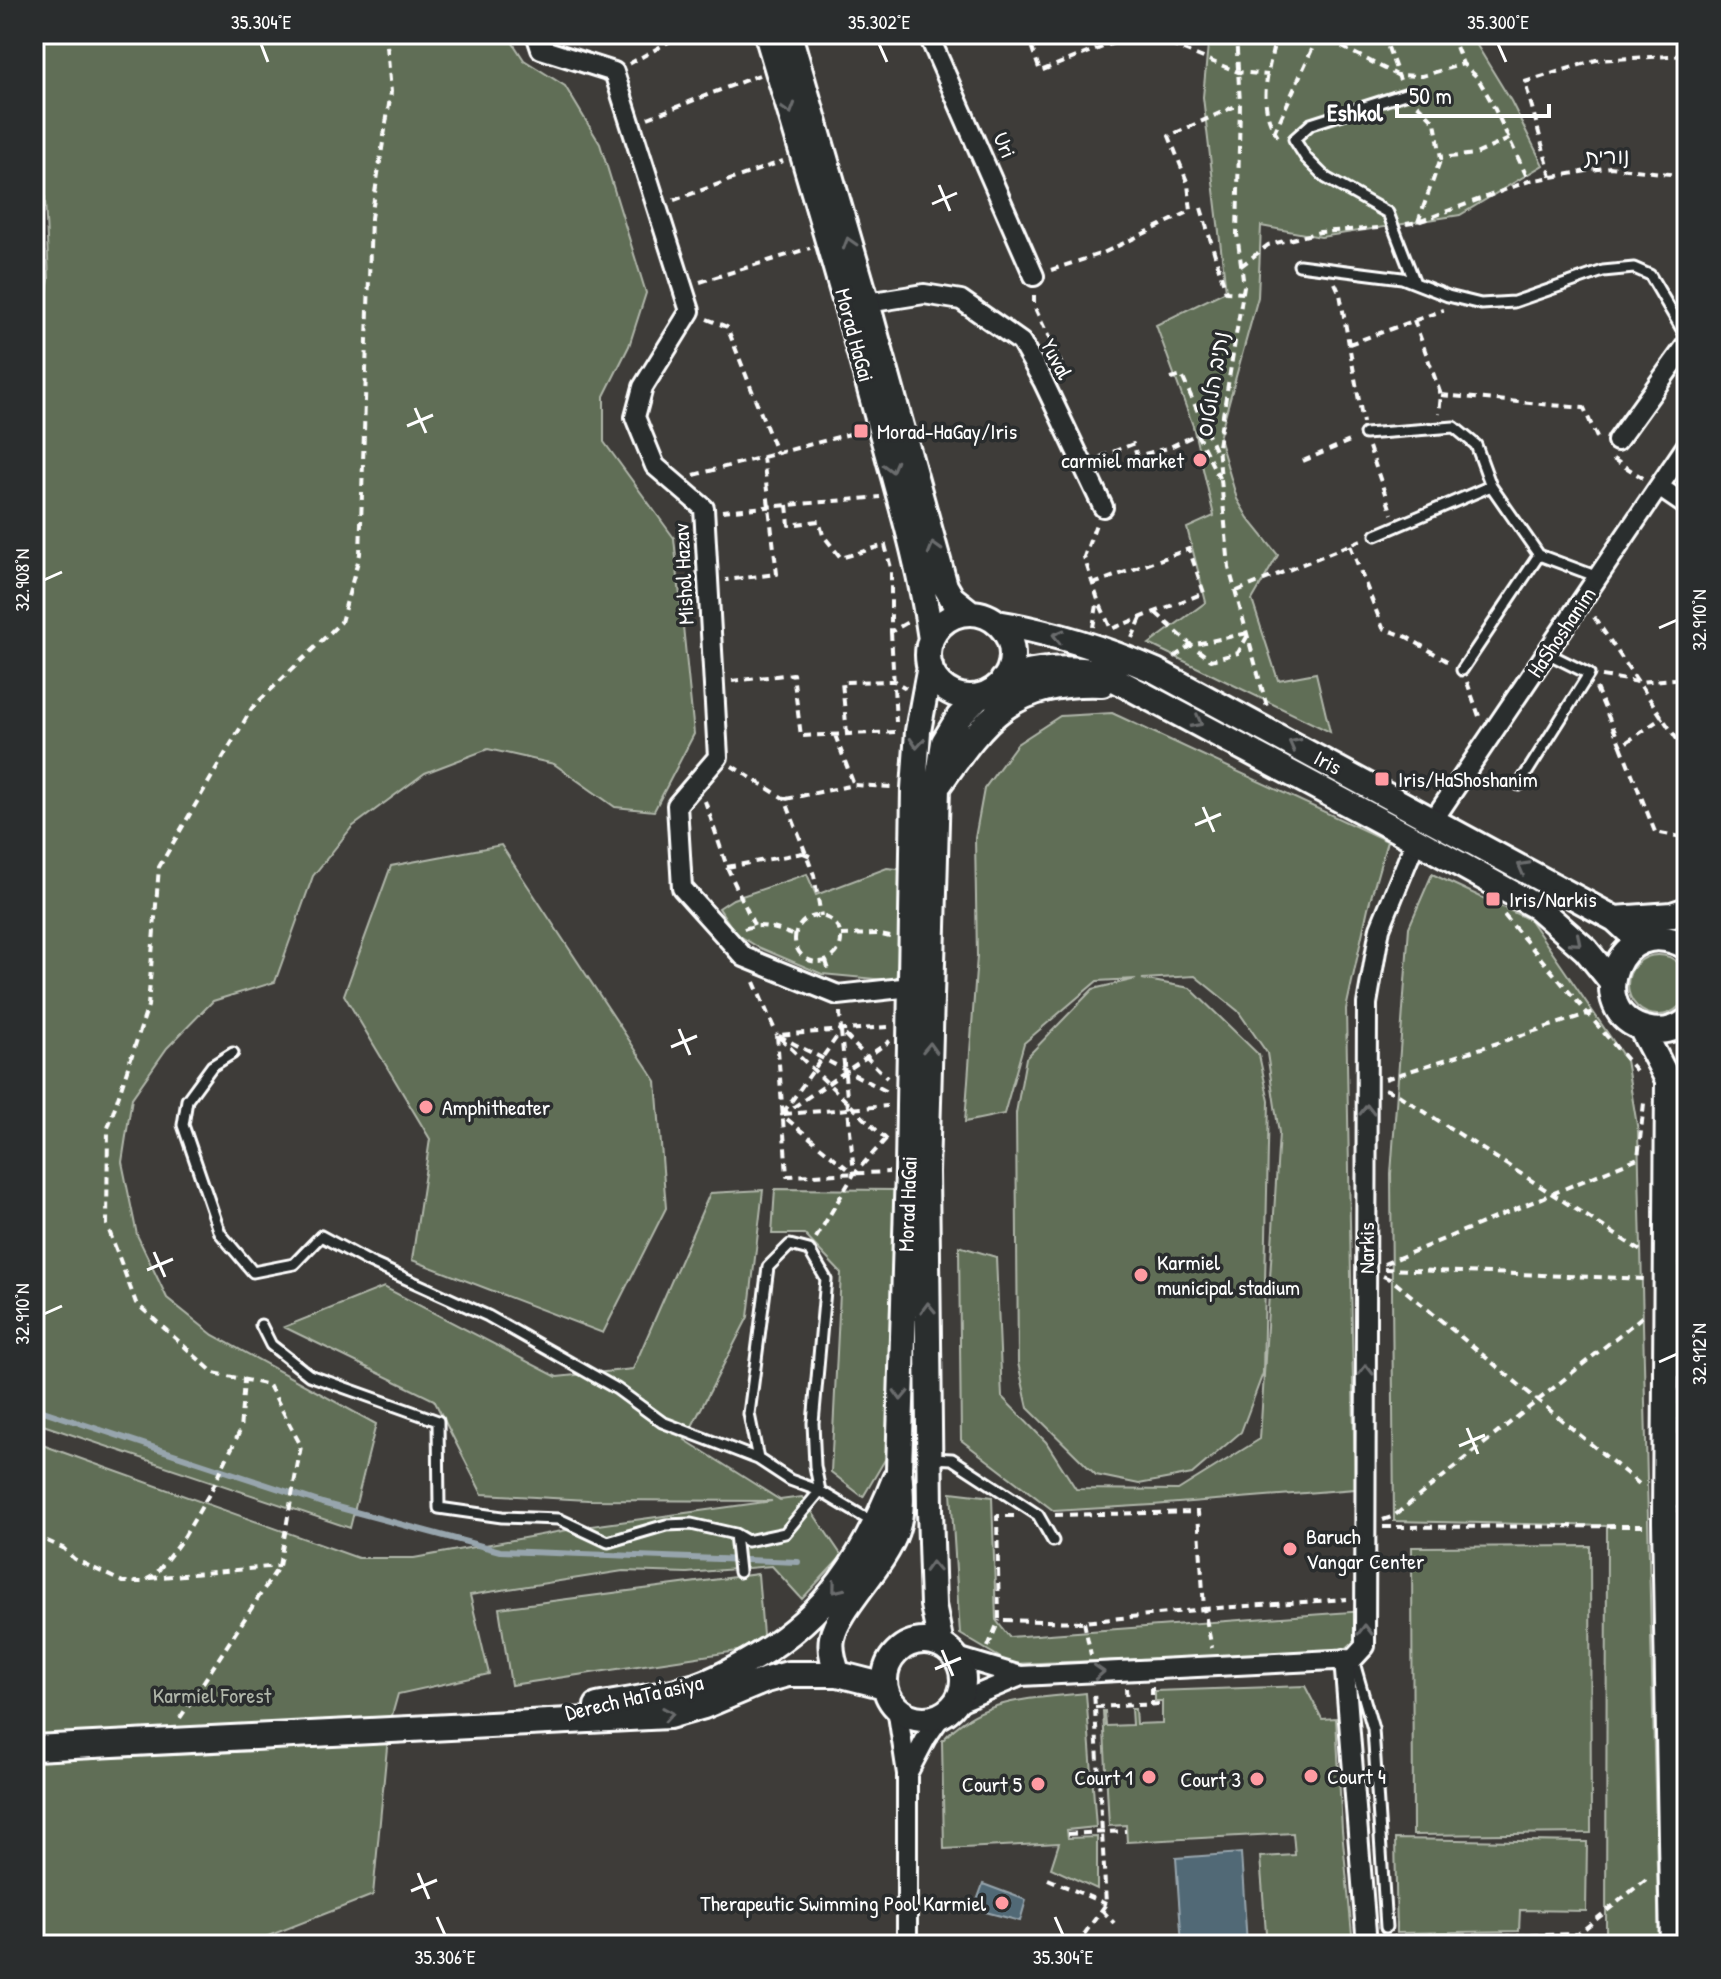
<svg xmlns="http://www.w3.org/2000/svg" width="1721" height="1979" font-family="'Patrick Hand','Playpen Sans Hebrew',sans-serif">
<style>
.green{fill:#606e56;stroke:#b0b6aa;stroke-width:2}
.water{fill:#516976;stroke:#97a5ad;stroke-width:2}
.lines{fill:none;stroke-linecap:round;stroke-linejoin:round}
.stream{stroke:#97a5ad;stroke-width:6}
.lane-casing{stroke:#fff;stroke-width:15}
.street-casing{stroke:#fff;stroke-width:24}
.secondary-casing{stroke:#fff;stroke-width:30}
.path{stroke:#fff;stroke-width:4;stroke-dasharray:8 6;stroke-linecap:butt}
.lane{stroke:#2a2d2e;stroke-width:9}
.street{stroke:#2a2d2e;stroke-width:18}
.secondary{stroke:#2a2d2e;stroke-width:24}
.path-bridge{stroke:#fff;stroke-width:4;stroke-dasharray:8 6;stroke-linecap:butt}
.oneway{stroke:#6a6c6d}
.ticks{fill:none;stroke:#fff;stroke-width:3}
.poi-dot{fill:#ff9aa2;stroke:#2a2d2e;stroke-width:3}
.labels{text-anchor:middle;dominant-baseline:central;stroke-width:7;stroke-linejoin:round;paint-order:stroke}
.street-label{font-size:22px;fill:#fff;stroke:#2a2d2e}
.poi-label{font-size:22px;fill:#fff;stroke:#2a2d2e;text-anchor:start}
.park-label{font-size:22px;fill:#b0b6aa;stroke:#2a2d2e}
.neighbourhood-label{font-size:24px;font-weight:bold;fill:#fff;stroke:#2a2d2e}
.neatline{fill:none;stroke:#fff;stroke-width:3}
.ticks-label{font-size:20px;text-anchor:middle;fill:#fff}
</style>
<rect width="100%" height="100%" fill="#3e3c39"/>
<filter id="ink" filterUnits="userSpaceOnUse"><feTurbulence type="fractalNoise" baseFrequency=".0125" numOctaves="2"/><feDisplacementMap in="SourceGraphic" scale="16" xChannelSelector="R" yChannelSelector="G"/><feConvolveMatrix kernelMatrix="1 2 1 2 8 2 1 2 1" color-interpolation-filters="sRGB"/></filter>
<g filter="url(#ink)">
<path class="green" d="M 34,34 L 507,34 L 524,60 L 565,86 L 600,144 L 646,293 L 629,346 L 604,396 L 604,442 L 674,538 L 694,734 L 654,811 L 615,807 L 554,764 L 488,749 L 425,773 L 352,827 L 313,876 L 275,982 L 213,1001 L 167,1048 L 132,1098 L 122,1162 L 137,1235 L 167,1298 L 213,1335 L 376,1424 L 350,1528 L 34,1422 L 34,385 L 49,278 L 44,181 L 34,133 Z
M 1209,34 L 1470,34 L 1511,101 L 1543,165 L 1460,215 L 1321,237 L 1261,226 L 1258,297 L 1219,438 L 1237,499 L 1248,518 L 1278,555 L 1252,600 L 1278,680 L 1316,673 L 1330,732 L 1149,644 L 1206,602 L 1187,528 L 1214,516 L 1193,426 L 1156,325 L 1226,291 L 1203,97 Z
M 1112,713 L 1387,841 L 1368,908 L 1346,1009 L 1355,1489 L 1153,1505 L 1054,1511 L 961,1440 L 959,1246 L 996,1257 L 1002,1397 L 1046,1442 L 1076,1489 L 1178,1490 L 1260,1439 L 1279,1133 L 1267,1053 L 1238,1011 L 1195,976 L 1142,979 L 1190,988 L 1259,1055 L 1269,1101 L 1263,1373 L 1241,1432 L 1192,1474 L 1139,1484 L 1096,1475 L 1028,1408 L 1018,1363 L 1016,1113 L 1026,1058 L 1093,989 L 1136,979 L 1097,981 L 1024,1043 L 1004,1114 L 965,1122 L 977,956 L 975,838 L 984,789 L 1017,744 L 1060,716 Z
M 501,845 L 656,1081 L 666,1208 L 603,1333 L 412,1260 L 430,1139 L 344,995 L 391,866 Z
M 887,868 L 907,870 L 896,981 L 822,974 L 758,947 L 735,933 L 719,908 L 733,899 L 807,874 L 816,895 Z
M 1432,874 L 1530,920 L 1626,1060 L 1638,1131 L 1659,1945 L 1606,1945 L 1607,1526 L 1394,1521 L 1391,1174 L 1409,927 Z
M1628 985a30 30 0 1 1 60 0a30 30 0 1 1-60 0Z
M 775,1189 L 894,1190 L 886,1458 L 863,1497 L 831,1472 L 841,1273 L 804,1234 L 772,1234 Z
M 763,1190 L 748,1317 L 685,1440 L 780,1500 L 802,1497 L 842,1556 L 802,1599 L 772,1566 L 687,1573 L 623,1571 L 470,1595 L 489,1674 L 398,1694 L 389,1726 L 373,1895 L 245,1945 L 34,1945 L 34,1442 L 358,1558 L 414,1558 L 584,1527 L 772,1501 L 588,1500 L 482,1494 L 434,1400 L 284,1327 L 384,1287 L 557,1377 L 633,1369 L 710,1193 Z
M 1679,1343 L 1687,1343 L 1687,1474 L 1678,1474 Z
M 951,1492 L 992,1497 L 996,1620 L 1009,1637 L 1364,1611 L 1361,1635 L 1342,1652 L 1011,1664 L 960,1634 Z
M 1590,1546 L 1591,1833 L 1413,1835 L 1412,1547 Z
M 758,1574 L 764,1647 L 511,1685 L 499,1608 Z
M 1677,1602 L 1687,1602 L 1687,1735 L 1680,1736 Z
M 1305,1686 L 1322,1719 L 1336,1718 L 1342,1830 L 1353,1945 L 1267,1945 L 1260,1857 L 1295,1855 L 1293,1833 L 1127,1842 L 1126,1825 L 1109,1826 L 1103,1711 L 1105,1711 L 1106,1726 L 1132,1725 L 1131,1709 L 1135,1709 L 1136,1724 L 1162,1723 L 1162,1701 L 1155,1701 L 1155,1691 Z
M 1086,1693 L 1096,1827 L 1067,1830 L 1068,1838 L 1097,1837 L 1097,1889 L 1051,1868 L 1059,1843 L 944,1849 L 942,1741 C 980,1697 1032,1699 1086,1693 Z
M 1395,1839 L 1587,1842 L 1586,1911 L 1520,1910 L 1519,1931 L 1397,1933 Z"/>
<path class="water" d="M 1241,1853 L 1247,1944 L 1182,1945 L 1176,1858 Z
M 983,1884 L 1026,1900 L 1020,1921 L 974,1909 Z"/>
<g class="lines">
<path class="stream" d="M 34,1408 L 322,1503 L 500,1551 L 798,1562"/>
<defs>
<path id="lane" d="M 1408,93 L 1311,124 L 1294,139 L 1306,158 L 1326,178 L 1388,213 L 1415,283
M 1299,265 L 1402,278 L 1448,296 L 1481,304 L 1514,302 L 1603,271 L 1634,268 L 1650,275 L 1687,338
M 1365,434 L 1454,427 L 1476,445 L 1491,486
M 1376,535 L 1491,486 L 1539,555 L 1598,577
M 1462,670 L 1539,555
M 1519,785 L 1589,674 L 1547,653
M 233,1053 L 212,1066 L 187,1100 L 183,1125 L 220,1233 L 253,1272 L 294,1264 L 321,1236 L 369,1262 L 488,1316 L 617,1389 L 662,1422 L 758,1459
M 261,1325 L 271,1345 L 309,1375 L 438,1421 L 439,1508 L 502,1517 L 559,1519 L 608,1542 L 666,1525 L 691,1524 L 735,1534
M 930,1458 L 952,1459 L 1038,1515 L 1053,1541
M 739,1572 L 735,1534 L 747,1541 L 785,1533 L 820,1491 L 815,1466 L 813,1423 L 826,1279 L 809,1250 L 790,1245 L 768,1267 L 749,1414 L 758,1459 L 790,1480 L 820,1491 L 874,1523
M 1353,1659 L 1373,1729 L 1386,1927"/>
<path id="street" d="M 536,34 L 541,49 L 614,72 L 690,311 L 643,387 L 635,417 L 655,466 L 704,508 L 718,757 L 677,805 L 682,888 L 744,957 L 838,995 L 911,987
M 928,34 L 1034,276
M 867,303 L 924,294 L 961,300 L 1021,342 L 1043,381 L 1103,507
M 1617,441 L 1687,344
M 1659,487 L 1687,506
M 1434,819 L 1687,445
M 954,1656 L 1021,1676
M 1344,1659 L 1367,1945
M 952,1705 L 1021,1676 L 1353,1659 L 1365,1646 L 1367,1004 L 1380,928 L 1416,840
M 897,1708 L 907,1774 L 907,1945
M 907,1774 L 926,1738 L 944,1712"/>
<path id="secondary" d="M 767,34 C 806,164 845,295 880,426 C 899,496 921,568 931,639
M 789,34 L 867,303 L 945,586 L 952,598 L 971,613
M928 655a42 42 0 1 1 84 0a42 42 0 1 1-84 0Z
M 997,623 C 1052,632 1105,649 1156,671 L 1615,919 L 1640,942
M 1003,680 C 1037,668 1066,667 1101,672 L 1416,840 L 1537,907 L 1586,950 L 1612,982
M 940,783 C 987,716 1012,681 1102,684
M 1615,919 L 1672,915 L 1687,910
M 1687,947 C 1618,908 1581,1013 1646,1029 C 1660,1033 1675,1030 1687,1021
M 1641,1028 L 1668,1080 L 1665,1522 L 1673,1945
M885 1680a39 39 0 1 1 78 0a39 39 0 1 1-78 0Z
M 941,1645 L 933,1605 L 930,1510 L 926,1172 L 937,787 L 944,742 L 959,717 L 979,696
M 838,1674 C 834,1664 830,1649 832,1638 C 839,1606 884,1567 896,1531 C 903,1511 901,1491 899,1470 L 908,1170 L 914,789 L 918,731 L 930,666
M 597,1706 C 631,1700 666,1695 699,1685 C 718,1679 737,1668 754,1658 C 828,1614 864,1557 895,1479
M 34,1748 L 669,1716 L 704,1706 L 766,1680 L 788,1674 L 838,1674 L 885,1686"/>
</defs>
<use href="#lane" class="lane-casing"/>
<use href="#street" class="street-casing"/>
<use href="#secondary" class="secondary-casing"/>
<path class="path" d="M 665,34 L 668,42
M 1027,34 L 1040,71 L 1137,34
M 1144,34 L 1238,72 L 1268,75
M 1236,34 L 1240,104 L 1237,234 L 1244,286 L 1218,446 L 1229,568 L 1267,707
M 1276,34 C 1269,73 1254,106 1281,141
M 1317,34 L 1397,75 L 1422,76 L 1463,64
M 1383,34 L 1400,80
M 1451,34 L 1463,64 L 1477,77 L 1491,101 L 1529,181
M 1676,34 L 1687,50
M 629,64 L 683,34
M 1417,104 L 1435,122 L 1441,158 L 1476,154 L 1509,139
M 648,118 L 759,75
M 1274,133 L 1319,34
M 1551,177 L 1525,82 L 1596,60 L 1687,55
M 674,200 L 783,161
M 1201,208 L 1226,292 L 1243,293
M 1418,222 L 1441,158
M 1406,224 L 1418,222 L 1529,181 L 1610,167 L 1687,176
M 1241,266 L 1268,245 L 1320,232 L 1378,228
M 1051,270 L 1103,253 L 1191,211 L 1188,184 L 1169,136 L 1240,104
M 700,282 L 810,248
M 1335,283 L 1340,294 L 1363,423
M 1034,295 L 1034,306 L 1061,363 L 1053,367
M 707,319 L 727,327 L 777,454
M 1414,320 L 1441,395 L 1439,414
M 1349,344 L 1444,310
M 1171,379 L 1182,376 L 1217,455
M 1441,395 L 1584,408 L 1598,440
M 1369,447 L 1392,514
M 763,457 L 861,431
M 1100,457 L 1133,444 L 1137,456 L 1168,448 L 1197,434 L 1220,480
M 1613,459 L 1643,478
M 1303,461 L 1352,440
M 694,475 L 763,457 L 777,574 L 726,580
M 787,505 L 789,525 L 819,521 L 823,535 L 841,558 L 885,545 L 891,568 L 891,632 L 908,622
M 722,511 L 880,497
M 1350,545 L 1383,628 L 1407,637 L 1452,664
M 1093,584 L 1189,549 L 1204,593 L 1111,629 L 1098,600
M 1237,591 L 1364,539
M 1156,613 L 1191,645 L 1211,660 L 1238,653 L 1248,635
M 1594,617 L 1687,754
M 1093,627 L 1098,600 L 1084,557 L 1096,524
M 891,632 L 896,722
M 1132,638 L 1141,618
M 1174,657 L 1191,645 L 1248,633
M 1602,676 L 1638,682 L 1687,678
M 732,681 L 793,674 L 801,736 L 897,732
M 1467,682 L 1480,719
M 1596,688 L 1621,746 L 1663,717
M 847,734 L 842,682 L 894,681 L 906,688
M 835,735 L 854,785
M 1621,746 L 1655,832 L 1687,838
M 732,766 L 785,799 L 814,875 L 821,916
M 786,799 L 854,785 L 892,787
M 705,801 L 727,867 L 754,925
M 727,867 L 803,853
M 1504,915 L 1638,1073
M795 939a23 23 0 1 1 46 0a23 23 0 1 1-46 0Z
M 744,929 C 762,922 777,929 795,936
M 841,935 L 877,934 L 890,937
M 826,961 L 830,973
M 754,982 L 777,1035
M 888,1027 L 777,1035 L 787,1176 L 889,1172
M 1385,1079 L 1597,1011
M 1385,1089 L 1397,1094 L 1644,1253
M 783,1113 L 841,1031 L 840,1012
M 784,1114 L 887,1106
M 886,1139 L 854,1174 L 782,1115 L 890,1041
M 887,1140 L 777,1035 L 890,1093
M 816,1238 L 854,1174 L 841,1031 L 887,1078
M 1384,1264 L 1638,1158 L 1644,1103
M 1384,1269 L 1647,1279
M 1383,1276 L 1392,1280 L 1643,1487
M 1055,1515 L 1198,1512 L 1204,1609 L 1347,1599
M 1014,1516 L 997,1516 L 999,1620 L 1084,1622 L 1204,1609 L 1212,1648
M 1383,1520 L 1394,1516 L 1643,1316
M 1383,1527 L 1646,1526
M 34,1535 L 63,1548 L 74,1559 L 123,1582 L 142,1582 L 155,1575 L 184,1537 L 212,1489 L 240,1431 L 244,1381
M 150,1578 L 279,1566
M 1084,1622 L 1091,1655
M 988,1647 L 999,1620
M 1152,1687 L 1152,1705
M 1126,1688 L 1127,1706
M 1095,1707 L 1160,1704
M 180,1718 L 279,1566 L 301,1446 L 269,1385 L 214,1373 L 136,1303 L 107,1225 L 108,1128 L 148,1006 L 159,867 L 252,708 L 341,622 L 360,554 L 371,218 L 391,92 L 386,34
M 1068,1834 L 1126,1831
M 1048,1879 L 1106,1904
M 1102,1910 L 1114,1923
M 1393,1936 L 1397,1940 L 1578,1934 L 1650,1876
M 1085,1945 L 1080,1940 L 1106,1904 L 1094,1690"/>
<use href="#lane" class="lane"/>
<use href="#street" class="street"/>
<use href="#secondary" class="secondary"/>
<path class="path-bridge" d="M 803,853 L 810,856"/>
</g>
<defs><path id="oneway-chevron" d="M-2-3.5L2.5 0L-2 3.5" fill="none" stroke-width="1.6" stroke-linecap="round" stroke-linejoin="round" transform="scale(2)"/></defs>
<g class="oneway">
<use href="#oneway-chevron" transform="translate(789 109) rotate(73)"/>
<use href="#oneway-chevron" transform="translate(849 243) rotate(-107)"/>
<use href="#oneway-chevron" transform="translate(891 467) rotate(75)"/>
<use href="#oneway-chevron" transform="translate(934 548) rotate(-106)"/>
<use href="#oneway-chevron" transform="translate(1058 636) rotate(-165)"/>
<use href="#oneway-chevron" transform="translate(1197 722) rotate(28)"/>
<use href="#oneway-chevron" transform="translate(917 743) rotate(94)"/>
<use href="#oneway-chevron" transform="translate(1294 744) rotate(-152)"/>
<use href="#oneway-chevron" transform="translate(1523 867) rotate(-151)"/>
<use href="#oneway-chevron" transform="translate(1576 941) rotate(41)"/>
<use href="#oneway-chevron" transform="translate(930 1048) rotate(-88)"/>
<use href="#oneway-chevron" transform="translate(1367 1110) rotate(-90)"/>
<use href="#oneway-chevron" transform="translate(928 1308) rotate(-91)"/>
<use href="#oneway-chevron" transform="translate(1366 1370) rotate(-90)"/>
<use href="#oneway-chevron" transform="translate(901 1395) rotate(92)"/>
<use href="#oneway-chevron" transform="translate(932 1567) rotate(-92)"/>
<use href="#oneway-chevron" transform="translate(837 1588) rotate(129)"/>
<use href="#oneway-chevron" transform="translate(1365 1630) rotate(-90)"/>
<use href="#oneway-chevron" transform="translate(1099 1672) rotate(-3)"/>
<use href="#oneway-chevron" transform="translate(668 1714) rotate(-9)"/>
</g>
</g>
<path class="ticks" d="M 261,44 L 268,62M 879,44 L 887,62M 1498,44 L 1506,62M 939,185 L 950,211M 932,204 L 957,193M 415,408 L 426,433M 407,426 L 433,415M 44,580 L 62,572M 1659,628 L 1677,620M 1203,807 L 1214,832M 1195,825 L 1221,814M 679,1029 L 690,1055M 671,1047 L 697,1036M 154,1252 L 165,1277M 147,1270 L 173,1259M 44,1314 L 62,1306M 1659,1362 L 1677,1354M 1467,1428 L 1478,1454M 1459,1446 L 1485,1435M 942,1650 L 953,1676M 935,1669 L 961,1658M 418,1873 L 429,1899M 411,1891 L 437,1880M 437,1917 L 445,1935M 1055,1917 L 1063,1935"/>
<g class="poi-dot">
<rect x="853" y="423" width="16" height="16" rx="4"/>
<circle cx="1200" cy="460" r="8"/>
<rect x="1374" y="771" width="16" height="16" rx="4"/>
<rect x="1485" y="891" width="16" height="16" rx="4"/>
<circle cx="426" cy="1107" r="8"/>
<circle cx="1141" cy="1275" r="8"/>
<circle cx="1290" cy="1549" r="8"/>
<circle cx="1311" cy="1776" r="8"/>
<circle cx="1149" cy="1777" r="8"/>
<circle cx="1257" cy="1779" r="8"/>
<circle cx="1038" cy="1784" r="8"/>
<circle cx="1002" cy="1903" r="8"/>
</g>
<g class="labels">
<g class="street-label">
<text transform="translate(1005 145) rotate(67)">Uri</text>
<text transform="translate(1607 156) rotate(-2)">נורית</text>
<text transform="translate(855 335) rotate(75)">Morad HaGai</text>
<text transform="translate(1057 359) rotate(62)">Yuval</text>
<text transform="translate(1212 384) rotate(-81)">נתיב הלוטוס</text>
<text transform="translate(683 574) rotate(-93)">Mishol Hazav</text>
<text transform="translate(1561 632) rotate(-56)">HaShoshanim</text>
<text transform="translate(1328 762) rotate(28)">Iris</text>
<text transform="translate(907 1204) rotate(-88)">Morad HaGai</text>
<text transform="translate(1366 1248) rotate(-90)">Narkis</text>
<text transform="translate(634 1697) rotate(-13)">Derech HaTa'asiya</text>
</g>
<g class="poi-label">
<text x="877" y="431">Morad-HaGay/Iris</text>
<text x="1184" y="460" text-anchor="end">carmiel market</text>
<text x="1398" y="779">Iris/HaShoshanim</text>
<text x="1509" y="899">Iris/Narkis</text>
<text x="442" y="1107">Amphitheater</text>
<text x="1157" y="1262">Karmiel<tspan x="1157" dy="25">municipal stadium</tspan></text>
<text x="1306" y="1536">Baruch<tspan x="1306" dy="25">Vangar Center</tspan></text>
<text x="1327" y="1776">Court 4</text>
<text x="1133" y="1777" text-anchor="end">Court 1</text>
<text x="1241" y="1779" text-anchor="end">Court 3</text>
<text x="1022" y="1784" text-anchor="end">Court 5</text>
<text x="986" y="1903" text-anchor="end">Therapeutic Swimming Pool Karmiel</text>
</g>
<g class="park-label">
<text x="212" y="1695">Karmiel Forest</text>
</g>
<g class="neighbourhood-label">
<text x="1355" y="112">Eshkol</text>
</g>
</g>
<rect width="1721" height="1979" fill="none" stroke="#2a2d2e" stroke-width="88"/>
<path d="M1397 104v12h152v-12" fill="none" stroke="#ffffff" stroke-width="4"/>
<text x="1409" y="104" font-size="24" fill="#ffffff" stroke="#2a2d2e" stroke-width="6" paint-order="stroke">50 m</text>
<rect x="44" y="44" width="1633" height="1891" class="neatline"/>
<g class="ticks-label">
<text x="261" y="29">35.304°E</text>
<text x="879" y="29">35.302°E</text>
<text x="1498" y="29">35.300°E</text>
<text transform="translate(22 580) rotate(-90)" y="7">32.908°N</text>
<text transform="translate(1699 620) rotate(-90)" y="7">32.910°N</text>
<text transform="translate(22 1314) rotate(-90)" y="7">32.910°N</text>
<text transform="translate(1699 1354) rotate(-90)" y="7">32.912°N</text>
<text x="445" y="1964">35.306°E</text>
<text x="1063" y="1964">35.304°E</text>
</g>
</svg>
